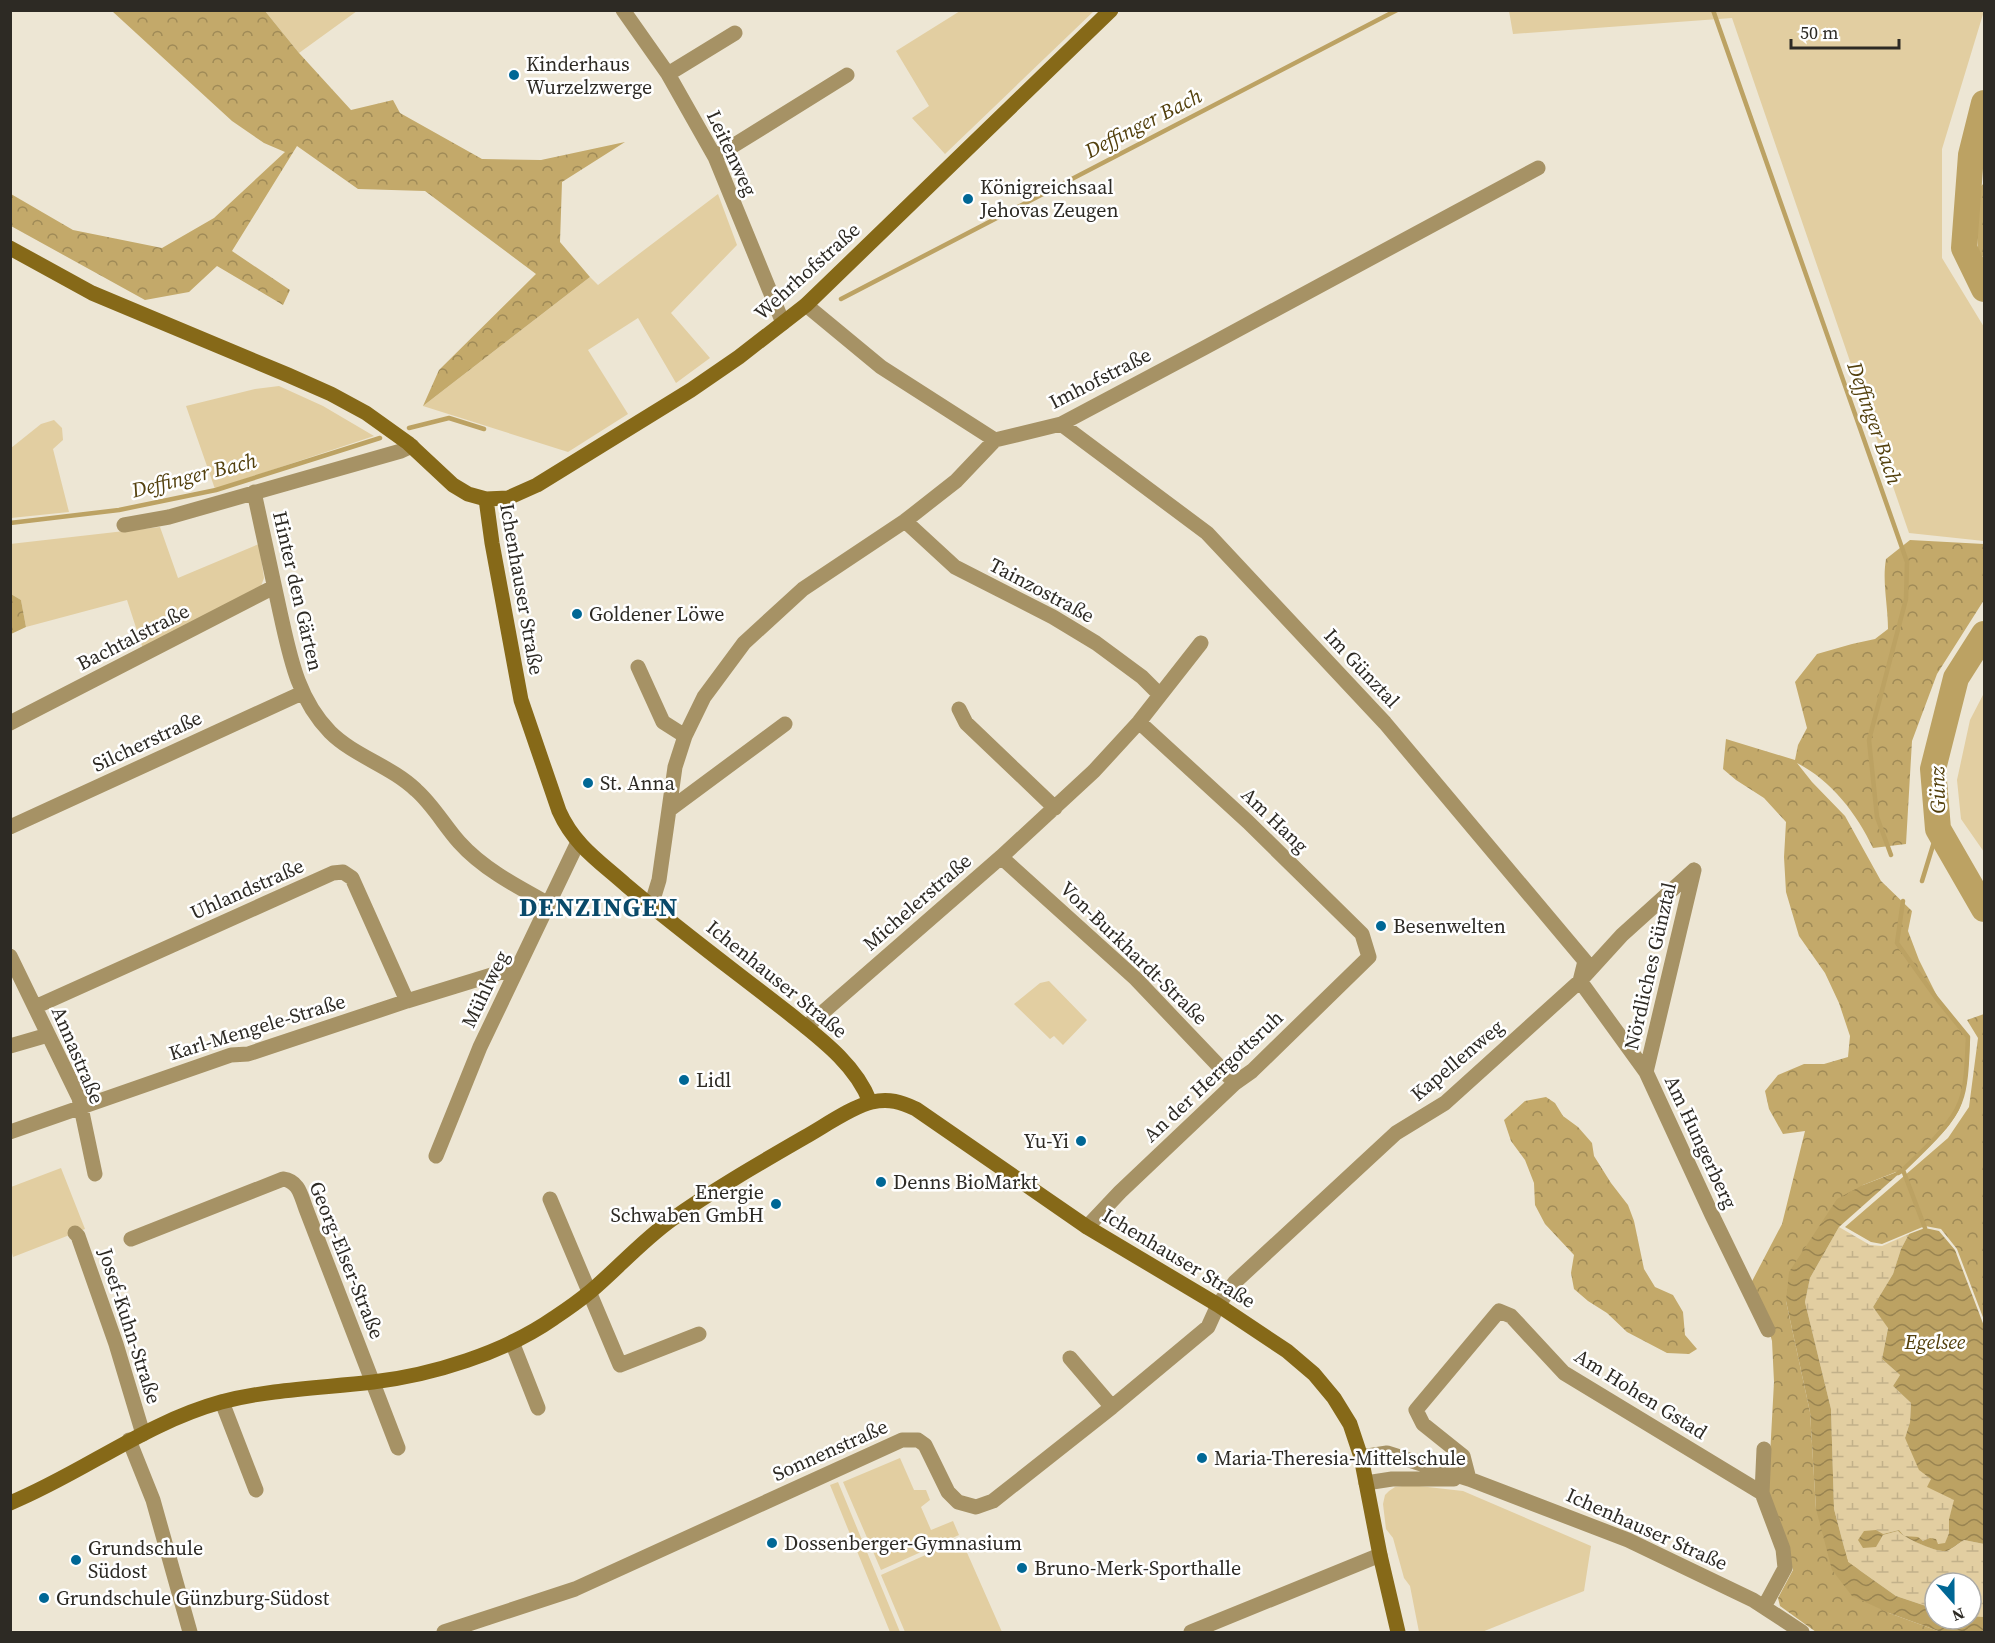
<svg xmlns="http://www.w3.org/2000/svg" width="1995" height="1643" font-family="'Source Serif 4',serif">
<style>
.green{fill:#e2cea1}
.forest{fill:url(#forest-crowns)}
.wetland{fill:url(#wetland-marsh)}
.water{fill:url(#water-waves)}
.lines{fill:none;stroke-linecap:round;stroke-linejoin:round}
.stream{stroke:#bca263;stroke-width:4.5}
.river{stroke:#bca263;stroke-width:26}
.street{stroke:#a69265;stroke-width:15}
.secondary{stroke:#866918;stroke-width:15}
.poi-dot{fill:#006795;stroke:#fff;stroke-width:2}
.labels{text-anchor:middle;dominant-baseline:central;stroke-width:5;stroke-linejoin:round;paint-order:stroke}
.poi-label{font-size:20px;fill:#2d2a24;stroke:#fff;text-anchor:start}
.street-label{font-size:20px;fill:#2d2a24;stroke:#fff}
.water-label{font-size:21px;font-style:italic;fill:#53400d;stroke:#fff}
.district-label{font-size:26px;font-weight:bold;letter-spacing:1.5px;fill:#0a4a6a;stroke:#fff}
</style>
<defs>
<pattern id="forest-crowns" width="20" height="18" patternUnits="userSpaceOnUse" patternTransform="scale(1.5)"><rect width="20" height="18" fill="#c3a96a"/><path d="M2 6a3 3 0 1 1 6 0M12 15a3 3 0 1 1 6 0" fill="none" stroke="#9f8a57"/></pattern>
<pattern id="wetland-marsh" width="20" height="14" patternUnits="userSpaceOnUse" patternTransform="scale(1.5)"><rect width="20" height="14" fill="#e2cea1"/><path d="M1 5h8M5 5V1M11 12h8M15 12V8" fill="none" stroke="#c2b18a"/></pattern>
<pattern id="water-waves" width="16" height="10" patternUnits="userSpaceOnUse" patternTransform="scale(1.5)"><rect width="16" height="10" fill="#bca263"/><path d="M0 5q4-4 8 0t8 0" fill="none" stroke="#998451"/></pattern>
</defs>
<rect width="100%" height="100%" fill="#ede6d4"/>
<path class="green" d="M 265,11 L 357,11 L 299,53 Z
M 960,11 L 1094,11 L 945,154 L 912,118 L 929,106 L 896,51 Z
M 1509,11 L 1984,11 L 1942,149 L 1942,258 L 1984,327 L 1984,541 L 1909,533 L 1732,18 L 1513,34 Z
M 718,194 L 737,245 L 671,313 L 710,358 L 676,383 L 638,318 L 588,350 L 628,414 L 568,452 L 423,406 L 590,277 L 598,285 Z
M 279,386 L 323,406 L 374,436 L 215,489 L 186,406 L 255,389 Z
M 54,420 L 62,428 L 63,440 L 53,449 L 69,512 L 11,518 L 11,448 L 41,424 Z
M 160,527 L 178,578 L 259,544 L 264,578 L 261,586 L 143,649 L 127,600 L 26,627 L 21,600 L 11,594 L 10,544 Z
M 1984,693 L 1984,852 L 1961,819 L 1957,780 L 1970,720 Z
M 1049,981 L 1087,1020 L 1063,1045 L 1054,1036 L 1050,1039 L 1014,1004 L 1040,983 Z
M 61,1168 L 85,1229 L 13,1257 L 11,1249 L 11,1187 Z
M 900,1458 L 914,1490 L 926,1490 L 930,1500 L 921,1507 L 931,1530 L 953,1521 L 959,1535 L 881,1570 L 843,1482 Z
M 838,1482 L 900,1632 L 890,1632 L 830,1485 Z
M 1410,1485 L 1463,1491 L 1591,1546 L 1584,1591 L 1482,1632 L 1419,1632 L 1410,1586 L 1404,1578 L 1393,1538 L 1386,1529 L 1383,1504 L 1385,1495 L 1389,1491 L 1395,1487 Z
M 961,1539 L 1002,1632 L 905,1632 L 881,1575 Z"/>
<path class="forest" d="M 112,11 L 265,11 L 299,53 L 351,110 L 393,100 L 400,113 L 482,159 L 541,160 L 625,142 L 562,182 L 560,242 L 590,277 L 423,406 L 439,370 L 536,274 L 425,191 L 358,189 L 297,146 L 232,251 L 290,290 L 283,305 L 217,266 L 189,292 L 145,300 L 11,226 L 11,194 L 73,230 L 162,248 L 214,218 L 285,152 L 264,143 L 232,121 Z
M 1984,183 L 1984,258 L 1978,251 L 1974,194 Z
M 1910,540 L 1984,544 L 1984,600 L 1937,674 L 1912,741 L 1906,844 L 1873,848 C 1857,814 1831,780 1797,763 L 1812,782 L 1845,816 L 1881,881 L 1912,911 L 1908,931 L 1919,960 L 1938,998 L 1970,1037 C 1969,1058 1968,1081 1962,1101 C 1956,1126 1921,1154 1902,1171 L 1901,1170 L 1863,1185 L 1786,1301 L 1810,1412 L 1816,1509 L 1889,1613 L 1941,1632 L 1816,1632 L 1780,1606 L 1778,1598 L 1793,1570 L 1769,1500 L 1769,1474 L 1774,1382 L 1772,1341 L 1767,1323 L 1749,1287 L 1782,1224 L 1805,1131 L 1783,1134 L 1769,1109 L 1765,1091 L 1778,1075 L 1804,1064 L 1824,1064 L 1848,1057 L 1850,1036 L 1839,1003 L 1825,973 L 1799,936 L 1786,892 L 1784,857 L 1786,822 L 1764,798 L 1736,780 L 1723,769 L 1726,739 L 1795,760 L 1798,745 L 1807,728 L 1795,682 L 1817,654 L 1852,644 L 1875,639 L 1888,629 C 1888,605 1882,582 1886,559 Z
M 11,594 L 21,600 L 26,627 L 11,634 Z
M 1984,1014 L 1984,1320 L 1957,1249 L 1941,1229 L 1925,1226 L 1882,1244 L 1871,1242 L 1845,1227 L 1948,1138 L 1969,1107 L 1978,1038 L 1967,1020 Z
M 1546,1097 L 1555,1103 L 1563,1116 L 1578,1127 L 1592,1143 L 1594,1156 L 1611,1183 L 1628,1205 L 1634,1221 L 1644,1269 L 1655,1287 L 1673,1295 L 1683,1312 L 1685,1335 L 1697,1349 L 1689,1354 L 1667,1353 L 1627,1332 L 1607,1313 L 1588,1301 L 1574,1289 L 1571,1273 L 1574,1255 L 1545,1224 L 1535,1205 L 1534,1183 L 1525,1160 L 1511,1141 L 1504,1120 L 1525,1101 Z"/>
<path class="wetland" d="M 1839,1227 L 1870,1245 L 1882,1246 L 1909,1234 L 1901,1249 L 1893,1274 L 1873,1307 L 1888,1327 L 1882,1359 L 1900,1375 L 1893,1386 L 1911,1403 L 1910,1422 L 1905,1438 L 1931,1479 L 1955,1500 L 1949,1519 L 1949,1533 L 1945,1544 C 1930,1545 1918,1537 1904,1536 L 1899,1530 L 1883,1534 L 1881,1541 L 1883,1535 L 1898,1531 C 1904,1538 1938,1553 1947,1551 C 1953,1549 1959,1543 1964,1540 L 1984,1544 L 1984,1617 L 1971,1616 L 1971,1583 L 1935,1583 L 1935,1609 L 1896,1596 L 1848,1562 L 1834,1509 L 1831,1409 L 1805,1302 L 1810,1278 Z"/>
<path class="water" d="M 1902,1170 L 1902,1171 L 1839,1227 L 1810,1278 L 1805,1302 L 1831,1409 L 1834,1509 L 1848,1562 L 1896,1596 L 1935,1609 L 1935,1619 L 1971,1619 L 1971,1616 L 1984,1617 L 1984,1632 L 1941,1632 L 1889,1613 L 1852,1596 L 1832,1570 L 1816,1509 L 1810,1412 L 1786,1301 L 1789,1272 L 1837,1199 L 1863,1185 Z
M 1925,1228 L 1939,1231 L 1955,1250 L 1984,1326 L 1984,1544 L 1964,1540 C 1959,1543 1952,1549 1947,1551 C 1937,1553 1904,1538 1898,1531 L 1883,1535 L 1876,1547 L 1863,1548 L 1858,1540 L 1864,1531 L 1876,1530 L 1883,1534 L 1899,1530 L 1904,1536 L 1918,1537 L 1923,1541 L 1930,1538 L 1936,1539 L 1938,1544 L 1945,1543 L 1949,1533 L 1949,1519 L 1954,1500 L 1927,1487 L 1931,1479 L 1919,1470 L 1905,1438 L 1910,1422 L 1911,1403 L 1893,1386 L 1900,1375 L 1882,1359 L 1888,1328 L 1873,1307 L 1893,1274 L 1901,1249 L 1909,1234 Z"/>
<g class="lines">
<path class="stream" d="M 1713,10 L 1907,562 L 1906,599 L 1869,740 L 1877,817 L 1891,855
M 841,299 L 1397,10
M 409,428 L 449,418 L 484,429
M 10,523 L 119,510 L 216,490 L 380,438
M 1922,881 L 1938,829
M 1903,1170 L 1925,1228
M 1898,1173 L 1903,1170 C 1920,1153 1952,1125 1960,1102 C 1967,1085 1967,1056 1968,1037 L 1937,999 L 1897,943 L 1903,901"/>
<path class="river" d="M 1984,103 L 1971,155 L 1964,248 L 1984,289
M 1984,634 L 1956,678 L 1933,769 L 1938,829 L 1984,909"/>
<path class="street" d="M 623,10 L 668,74 L 715,157 L 783,323
M 668,74 L 735,33
M 715,157 L 847,75
M 806,305 L 881,367 L 995,440
M 1061,424 L 1207,533 L 1385,723 L 1585,961 L 1580,981 L 1646,1072 L 1712,1215 L 1768,1330
M 254,492 C 263,532 271,572 280,612 C 290,656 297,698 330,732 C 354,756 391,766 416,790 C 433,805 444,825 459,842 C 483,869 518,887 549,904
M 905,521 L 955,567 L 1053,617 L 1096,643 L 1142,677 L 1160,695
M 124,525 L 169,517 L 401,451 L 412,446
M 638,667 L 663,722 L 685,736
M 959,709 L 966,723 L 1055,808
M 10,723 L 274,587
M 669,810 L 785,724
M 10,827 L 302,693
M 1001,857 L 1136,979 L 1235,1083
M 651,906 L 659,880 L 675,767 L 685,736 L 704,697 L 744,643 L 803,589 L 905,521 L 956,481 L 995,440 L 1061,424 L 1204,348 L 1538,168
M 10,956 L 79,1098 L 95,1174
M 35,1007 L 333,873 L 343,872 L 352,878 L 407,1001
M 806,1027 L 1001,857 L 1094,771 L 1139,722 L 1201,643
M 10,1046 L 48,1035
M 1646,1072 L 1694,870
M 10,1132 L 231,1055 L 248,1054 L 407,1001 L 518,967
M 436,1156 L 480,1047 L 578,842
M 550,1199 L 620,1365 L 699,1334
M 1087,1227 L 1120,1192 L 1235,1083 L 1252,1071 L 1369,957 L 1362,934 L 1248,822 L 1139,722
M 75,1233 L 78,1236 L 116,1344 L 143,1434
M 131,1239 L 283,1179 C 299,1181 301,1196 306,1209 L 398,1448
M 512,1342 L 538,1408
M 1070,1358 L 1112,1407
M 222,1402 L 256,1490
M 129,1440 L 153,1500 L 190,1632
M 1361,1457 L 1387,1453 L 1469,1479 L 1628,1540 L 1753,1600 L 1802,1632
M 1469,1479 L 1463,1456 L 1423,1424 L 1416,1410 L 1499,1311 L 1511,1316 L 1564,1373 L 1762,1493 L 1783,1549 L 1785,1568 L 1764,1607
M 1366,1483 L 1392,1479 L 1454,1479
M 1762,1493 L 1764,1449
M 444,1632 L 575,1589 L 902,1440 L 918,1440 L 925,1445 L 948,1492 L 958,1502 L 976,1507 L 993,1501 L 1112,1407 L 1208,1327 L 1218,1305 L 1235,1282 L 1396,1133 L 1445,1103 L 1580,981 L 1622,935 L 1694,870
M 1191,1632 L 1380,1555"/>
<path class="secondary" d="M 10,248 L 92,293 L 288,375 L 331,394 L 366,413 L 408,443 L 453,485 L 468,494 L 486,499 L 508,498 L 537,485 L 691,390 L 739,357 L 806,305 L 1111,10
M 486,499 L 492,543 L 521,700 L 559,811 C 574,845 599,861 626,885 C 679,930 736,972 791,1015 C 821,1039 856,1065 870,1102
M 10,1503 C 83,1473 145,1423 221,1402 C 271,1389 322,1388 373,1382 C 432,1375 504,1353 554,1318 C 566,1310 579,1301 591,1291 C 618,1268 642,1241 671,1220 C 713,1190 760,1163 805,1137 C 823,1127 853,1106 872,1102 C 889,1098 901,1102 916,1109 L 1087,1227 L 1218,1305 L 1287,1351 L 1314,1374 L 1334,1398 L 1350,1424 L 1361,1457 L 1380,1555 L 1398,1632"/>
</g>
<g class="poi-dot">
<circle cx="514" cy="75" r="6"/>
<circle cx="968" cy="199" r="6"/>
<circle cx="577" cy="614" r="6"/>
<circle cx="588" cy="783" r="6"/>
<circle cx="1381" cy="926" r="6"/>
<circle cx="684" cy="1080" r="6"/>
<circle cx="1081" cy="1141" r="6"/>
<circle cx="881" cy="1182" r="6"/>
<circle cx="776" cy="1204" r="6"/>
<circle cx="1202" cy="1458" r="6"/>
<circle cx="772" cy="1543" r="6"/>
<circle cx="76" cy="1560" r="6"/>
<circle cx="1022" cy="1568" r="6"/>
<circle cx="44" cy="1598" r="6"/>
</g>
<g class="labels">
<g class="poi-label">
<text x="526" y="64">Kinderhaus<tspan x="526" dy="23">Wurzelzwerge</tspan></text>
<text x="980" y="187">Königreichsaal<tspan x="980" dy="23">Jehovas Zeugen</tspan></text>
<text x="589" y="614">Goldener Löwe</text>
<text x="600" y="783">St. Anna</text>
<text x="1393" y="926">Besenwelten</text>
<text x="696" y="1080">Lidl</text>
<text x="1069" y="1141" text-anchor="end">Yu-Yi</text>
<text x="893" y="1182">Denns BioMarkt</text>
<text x="764" y="1192" text-anchor="end">Energie<tspan x="764" dy="23">Schwaben GmbH</tspan></text>
<text x="1214" y="1458">Maria-Theresia-Mittelschule</text>
<text x="784" y="1543">Dossenberger-Gymnasium</text>
<text x="88" y="1548">Grundschule<tspan x="88" dy="23">Südost</tspan></text>
<text x="1034" y="1568">Bruno-Merk-Sporthalle</text>
<text x="56" y="1598">Grundschule Günzburg-Südost</text>
</g>
<g class="street-label">
<text transform="translate(732 153) rotate(65)">Leitenweg</text>
<text transform="translate(807 271) rotate(-42)">Wehrhofstraße</text>
<text transform="translate(1100 378) rotate(-27)">Imhofstraße</text>
<text transform="translate(522 589) rotate(80)">Ichenhauser Straße</text>
<text transform="translate(1042 590) rotate(28)">Tainzostraße</text>
<text transform="translate(298 591) rotate(77)">Hinter den Gärten</text>
<text transform="translate(133 637) rotate(-27)">Bachtalstraße</text>
<text transform="translate(1362 668) rotate(47)">Im Günztal</text>
<text transform="translate(147 741) rotate(-25)">Silcherstraße</text>
<text transform="translate(1275 820) rotate(44)">Am Hang</text>
<text transform="translate(247 889) rotate(-24)">Uhlandstraße</text>
<text transform="translate(917 902) rotate(-41)">Michelerstraße</text>
<text transform="translate(1134 953) rotate(44)">Von-Burkhardt-Straße</text>
<text transform="translate(1650 966) rotate(-77)">Nördliches Günztal</text>
<text transform="translate(777 979) rotate(39)">Ichenhauser Straße</text>
<text transform="translate(485 989) rotate(-64)">Mühlweg</text>
<text transform="translate(257 1027) rotate(-17)">Karl-Mengele-Straße</text>
<text transform="translate(78 1055) rotate(67)">Annastraße</text>
<text transform="translate(1457 1060) rotate(-40)">Kapellenweg</text>
<text transform="translate(1213 1076) rotate(-43)">An der Herrgottsruh</text>
<text transform="translate(1701 1142) rotate(65)">Am Hungerberg</text>
<text transform="translate(1179 1258) rotate(31)">Ichenhauser Straße</text>
<text transform="translate(347 1260) rotate(68)">Georg-Elser-Straße</text>
<text transform="translate(130 1326) rotate(72)">Josef-Kuhn-Straße</text>
<text transform="translate(1641 1394) rotate(32)">Am Hohen Gstad</text>
<text transform="translate(830 1450) rotate(-24)">Sonnenstraße</text>
<text transform="translate(1647 1529) rotate(24)">Ichenhauser Straße</text>
</g>
<g class="water-label">
<text transform="translate(1143 123) rotate(-27)">Deffinger Bach</text>
<text transform="translate(1875 423) rotate(71)">Deffinger Bach</text>
<text transform="translate(194 475) rotate(-14)">Deffinger Bach</text>
<text transform="translate(1937 790) rotate(-91)">Günz</text>
<text x="1935" y="1341">Egelsee</text>
</g>
<g class="district-label">
<text x="599" y="907">DENZINGEN</text>
</g>
</g>
<rect width="1995" height="1643" fill="none" stroke="#2d2a24" stroke-width="24"/>
<g transform="translate(1953 1601) rotate(159)"><circle r="28" fill="#ffffff" stroke="#abaaa7" stroke-width="1.5"/>
<path d="M0-4.5L10 22L0 15L-10 22Z" fill="#006795"/>
<text y="-9" font-size="16" font-weight="bold" text-anchor="middle" fill="#2d2a24">N</text>
</g>
<path d="M1791 39v9h108v-9" fill="none" stroke="#2d2a24" stroke-width="3"/>
<text x="1800" y="39" font-size="18" fill="#2d2a24" stroke="#ffffff" stroke-width="4.5" paint-order="stroke">50 m</text>
</svg>
